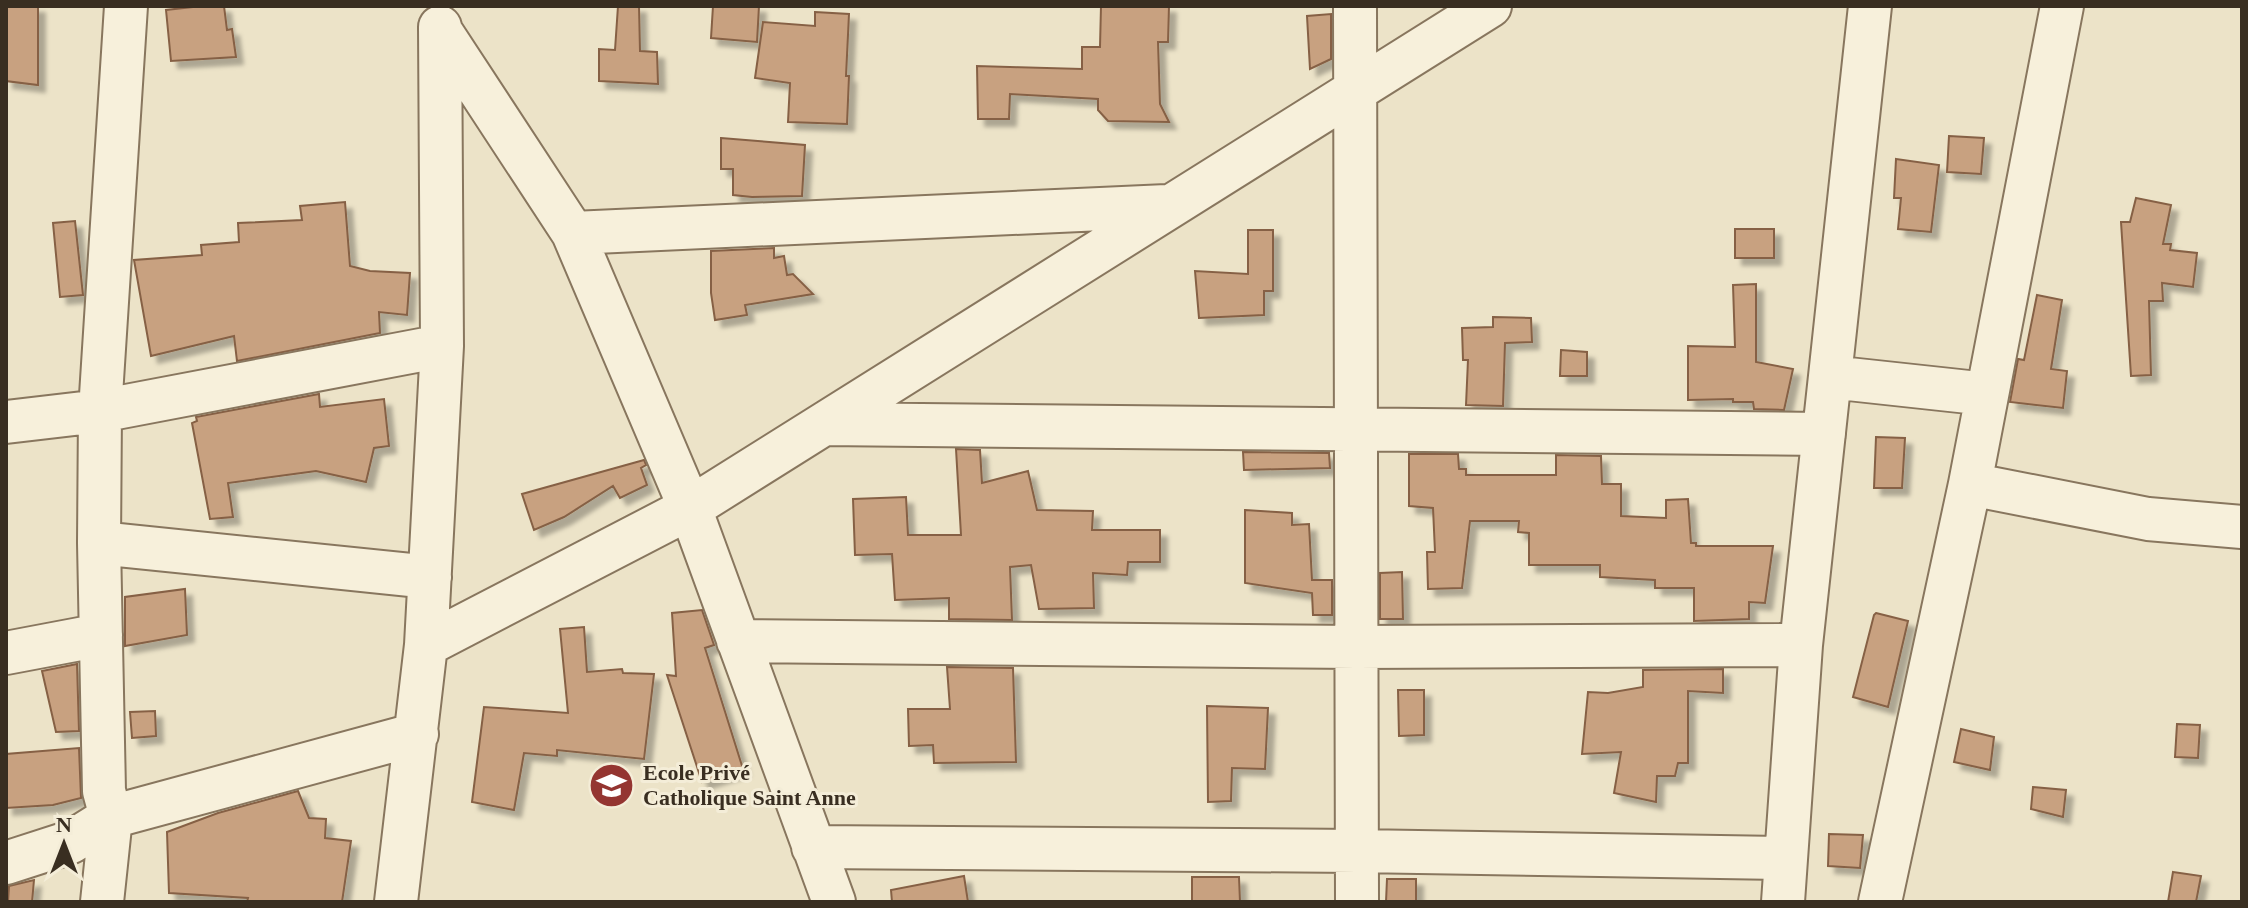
<svg xmlns="http://www.w3.org/2000/svg" width="2248" height="908" font-family="Georgia,serif">
<style>
.building{fill:#c8a180;stroke:#866145;stroke-width:2;filter:url(#shadow)}
.lines{fill:none;stroke-linecap:round;stroke-linejoin:round}
.minor-casing{stroke:#88765e;stroke-width:46}
.minor{stroke:#f7f0db;stroke-width:42}
.labels{text-anchor:middle;dominant-baseline:central;stroke-width:6;stroke-linejoin:round;paint-order:stroke}
.poi-label{font-size:22px;font-weight:bold;fill:#392e21;stroke:#f4edd8;text-anchor:start}
</style>
<defs>
<filter id="shadow"><feDropShadow dx="7" dy="7" stdDeviation="2" flood-color="#0004"/></filter>
</defs>
<rect width="100%" height="100%" fill="#ece3c8"/>
<path class="building" d="M 6,6 L 38,6 L 38,85 L 6,81 Z
M 202,6 L 224,6 L 227,30 L 232,29 L 236,57 L 171,61 L 166,10 Z
M 618,6 L 639,6 L 640,51 L 657,52 L 658,84 L 599,81 L 599,49 L 615,50 Z
M 713,6 L 759,6 L 757,42 L 711,38 Z
M 1101,6 L 1169,6 L 1168,42 L 1158,42 L 1160,104 L 1169,122 L 1108,121 L 1098,110 L 1098,99 L 1010,94 L 1009,119 L 978,119 L 977,66 L 1082,69 L 1082,47 L 1100,47 Z
M 815,12 L 849,14 L 846,76 L 849,76 L 847,124 L 788,122 L 790,83 L 755,78 L 763,22 L 815,26 Z
M 1331,14 L 1331,59 L 1310,69 L 1307,16 Z
M 1949,136 L 1984,138 L 1981,174 L 1947,172 Z
M 721,138 L 805,145 L 802,196 L 752,197 L 733,195 L 733,169 L 721,169 Z
M 1896,159 L 1939,165 L 1931,232 L 1898,229 L 1901,198 L 1894,198 Z
M 2136,198 L 2171,205 L 2163,244 L 2171,244 L 2170,250 L 2197,253 L 2193,287 L 2162,283 L 2163,301 L 2149,301 L 2151,375 L 2131,376 L 2121,222 L 2130,222 Z
M 345,202 L 350,266 L 370,271 L 410,273 L 407,315 L 379,312 L 380,333 L 237,361 L 234,336 L 151,356 L 134,260 L 202,255 L 201,245 L 239,242 L 238,223 L 302,220 L 300,206 Z
M 75,221 L 83,295 L 60,297 L 53,223 Z
M 1735,229 L 1774,229 L 1774,258 L 1735,258 Z
M 1248,230 L 1273,230 L 1273,291 L 1264,291 L 1264,315 L 1199,318 L 1195,271 L 1248,274 Z
M 774,248 L 774,258 L 784,256 L 787,275 L 793,274 L 813,294 L 745,305 L 747,315 L 715,320 L 711,293 L 711,251 Z
M 1756,284 L 1756,362 L 1793,369 L 1784,410 L 1754,409 L 1753,402 L 1733,402 L 1733,399 L 1688,400 L 1688,346 L 1735,347 L 1733,285 Z
M 2037,295 L 2062,300 L 2051,369 L 2067,371 L 2063,408 L 2010,402 L 2018,359 L 2024,360 Z
M 1493,317 L 1531,318 L 1532,342 L 1505,343 L 1503,406 L 1466,405 L 1468,360 L 1463,360 L 1462,328 L 1493,327 Z
M 1561,350 L 1587,352 L 1587,376 L 1560,376 Z
M 319,394 L 320,407 L 384,399 L 389,446 L 374,448 L 366,482 L 316,471 L 228,483 L 233,517 L 210,519 L 192,423 L 197,421 L 196,417 Z
M 1876,437 L 1905,438 L 1902,488 L 1874,488 Z
M 956,449 L 980,450 L 982,483 L 1028,471 L 1037,510 L 1093,511 L 1092,530 L 1160,530 L 1160,562 L 1128,562 L 1127,575 L 1093,573 L 1094,608 L 1039,609 L 1031,565 L 1010,567 L 1012,620 L 949,619 L 949,598 L 895,600 L 892,554 L 855,555 L 853,499 L 906,497 L 908,535 L 961,535 Z
M 1243,452 L 1329,453 L 1330,468 L 1244,470 Z
M 1409,454 L 1458,454 L 1459,469 L 1466,469 L 1466,475 L 1556,475 L 1556,455 L 1601,456 L 1602,484 L 1621,484 L 1621,516 L 1666,518 L 1666,500 L 1688,499 L 1691,543 L 1696,543 L 1696,546 L 1773,546 L 1765,603 L 1749,602 L 1749,619 L 1694,621 L 1694,588 L 1655,588 L 1655,580 L 1600,577 L 1600,565 L 1529,565 L 1529,533 L 1518,532 L 1519,521 L 1470,521 L 1462,588 L 1428,589 L 1427,552 L 1435,552 L 1433,508 L 1409,506 Z
M 644,460 L 646,465 L 641,468 L 647,485 L 620,498 L 613,486 L 564,517 L 534,530 L 522,494 Z
M 1245,510 L 1292,513 L 1292,525 L 1309,524 L 1312,580 L 1332,580 L 1332,615 L 1313,615 L 1312,593 L 1245,583 Z
M 1402,572 L 1403,619 L 1380,619 L 1380,573 Z
M 185,589 L 187,635 L 125,646 L 125,597 Z
M 702,610 L 714,645 L 705,648 L 743,769 L 702,782 L 667,675 L 676,676 L 672,613 Z
M 1876,613 L 1908,621 L 1888,707 L 1853,697 L 1874,615 Z
M 584,627 L 587,672 L 622,669 L 623,673 L 654,674 L 644,759 L 557,750 L 557,756 L 524,753 L 514,810 L 472,802 L 484,707 L 568,713 L 560,629 Z
M 77,664 L 79,731 L 56,732 L 42,671 Z
M 947,667 L 1013,668 L 1016,762 L 934,763 L 933,745 L 909,746 L 908,709 L 950,709 Z
M 1723,669 L 1723,693 L 1688,691 L 1688,763 L 1678,763 L 1675,776 L 1657,776 L 1656,802 L 1614,793 L 1621,752 L 1582,754 L 1588,692 L 1608,693 L 1643,687 L 1643,670 Z
M 1398,690 L 1424,690 L 1424,735 L 1399,736 Z
M 1207,706 L 1268,708 L 1265,769 L 1232,768 L 1231,801 L 1208,802 Z
M 155,711 L 156,736 L 132,738 L 130,712 Z
M 2177,724 L 2200,725 L 2198,758 L 2175,757 Z
M 1961,729 L 1994,737 L 1990,770 L 1954,762 Z
M 79,748 L 81,798 L 53,805 L 6,808 L 6,754 Z
M 2033,787 L 2066,790 L 2063,817 L 2031,809 Z
M 298,791 L 309,818 L 326,819 L 325,838 L 351,841 L 342,902 L 247,902 L 248,898 L 169,893 L 167,832 L 218,813 Z
M 1829,834 L 1863,835 L 1860,868 L 1828,866 Z
M 2173,872 L 2201,876 L 2196,902 L 2168,902 Z
M 964,876 L 968,902 L 892,902 L 891,890 Z
M 1192,877 L 1239,877 L 1240,902 L 1192,902 Z
M 1387,879 L 1416,879 L 1416,902 L 1386,902 Z
M 34,880 L 32,902 L 8,902 L 9,886 Z"/>
<g class="lines">
<defs>
<path id="minor" d="M 1355,6 L 1357,902
M 440,30 L 573,233 L 690,508 L 834,902
M 573,233 L 1167,206
M 1830,377 L 1987,394
M 6,422 L 100,411 L 442,346
M 824,424 L 1824,434
M 1970,484 L 2148,519 L 2242,527
M 99,543 L 430,577
M 738,641 L 1356,647 L 1801,645
M 426,645 L 690,508 L 1490,6
M 6,653 L 101,635
M 813,847 L 1357,851 L 1785,858
M 6,863 L 71,842 L 111,817 L 417,734
M 102,902 L 111,817 L 104,791 L 99,543 L 100,411 L 126,6
M 396,902 L 426,645 L 442,346 L 440,27
M 1783,902 L 1801,645 L 1870,6
M 1880,902 L 1970,484 L 2062,6"/>
</defs>
<use href="#minor" class="minor-casing"/>
<use href="#minor" class="minor"/>
</g>
<defs>
<symbol id="school-disc" viewBox="-11 -11 22 22"><circle r="9.5" fill="#943531" stroke="#f4edd8"/><path d="M0-5L7-2L0 1L-7-2ZM-4 1L0 2.5L4 1V4Q0 6-4 4Z" fill="#fff"/></symbol>
</defs>
<g fill-rule="evenodd">
<use href="#school-disc" x="586" y="760" width="51" height="51"/>
</g>
<g class="labels">
<g class="poi-label">
<text x="643" y="772">Ecole Privé<tspan x="643" dy="25">Catholique Saint Anne</tspan></text>
</g>
</g>
<rect width="2248" height="908" fill="none" stroke="#392e21" stroke-width="16"/>
<g transform="translate(64 844)" stroke="#f4edd8" stroke-width="6" paint-order="stroke">
<path d="M0-6L14 30L0 20L-14 30Z" fill="#392e21"/>
<text y="-12" font-size="22" font-weight="bold" text-anchor="middle" fill="#392e21">N</text>
</g>
</svg>
